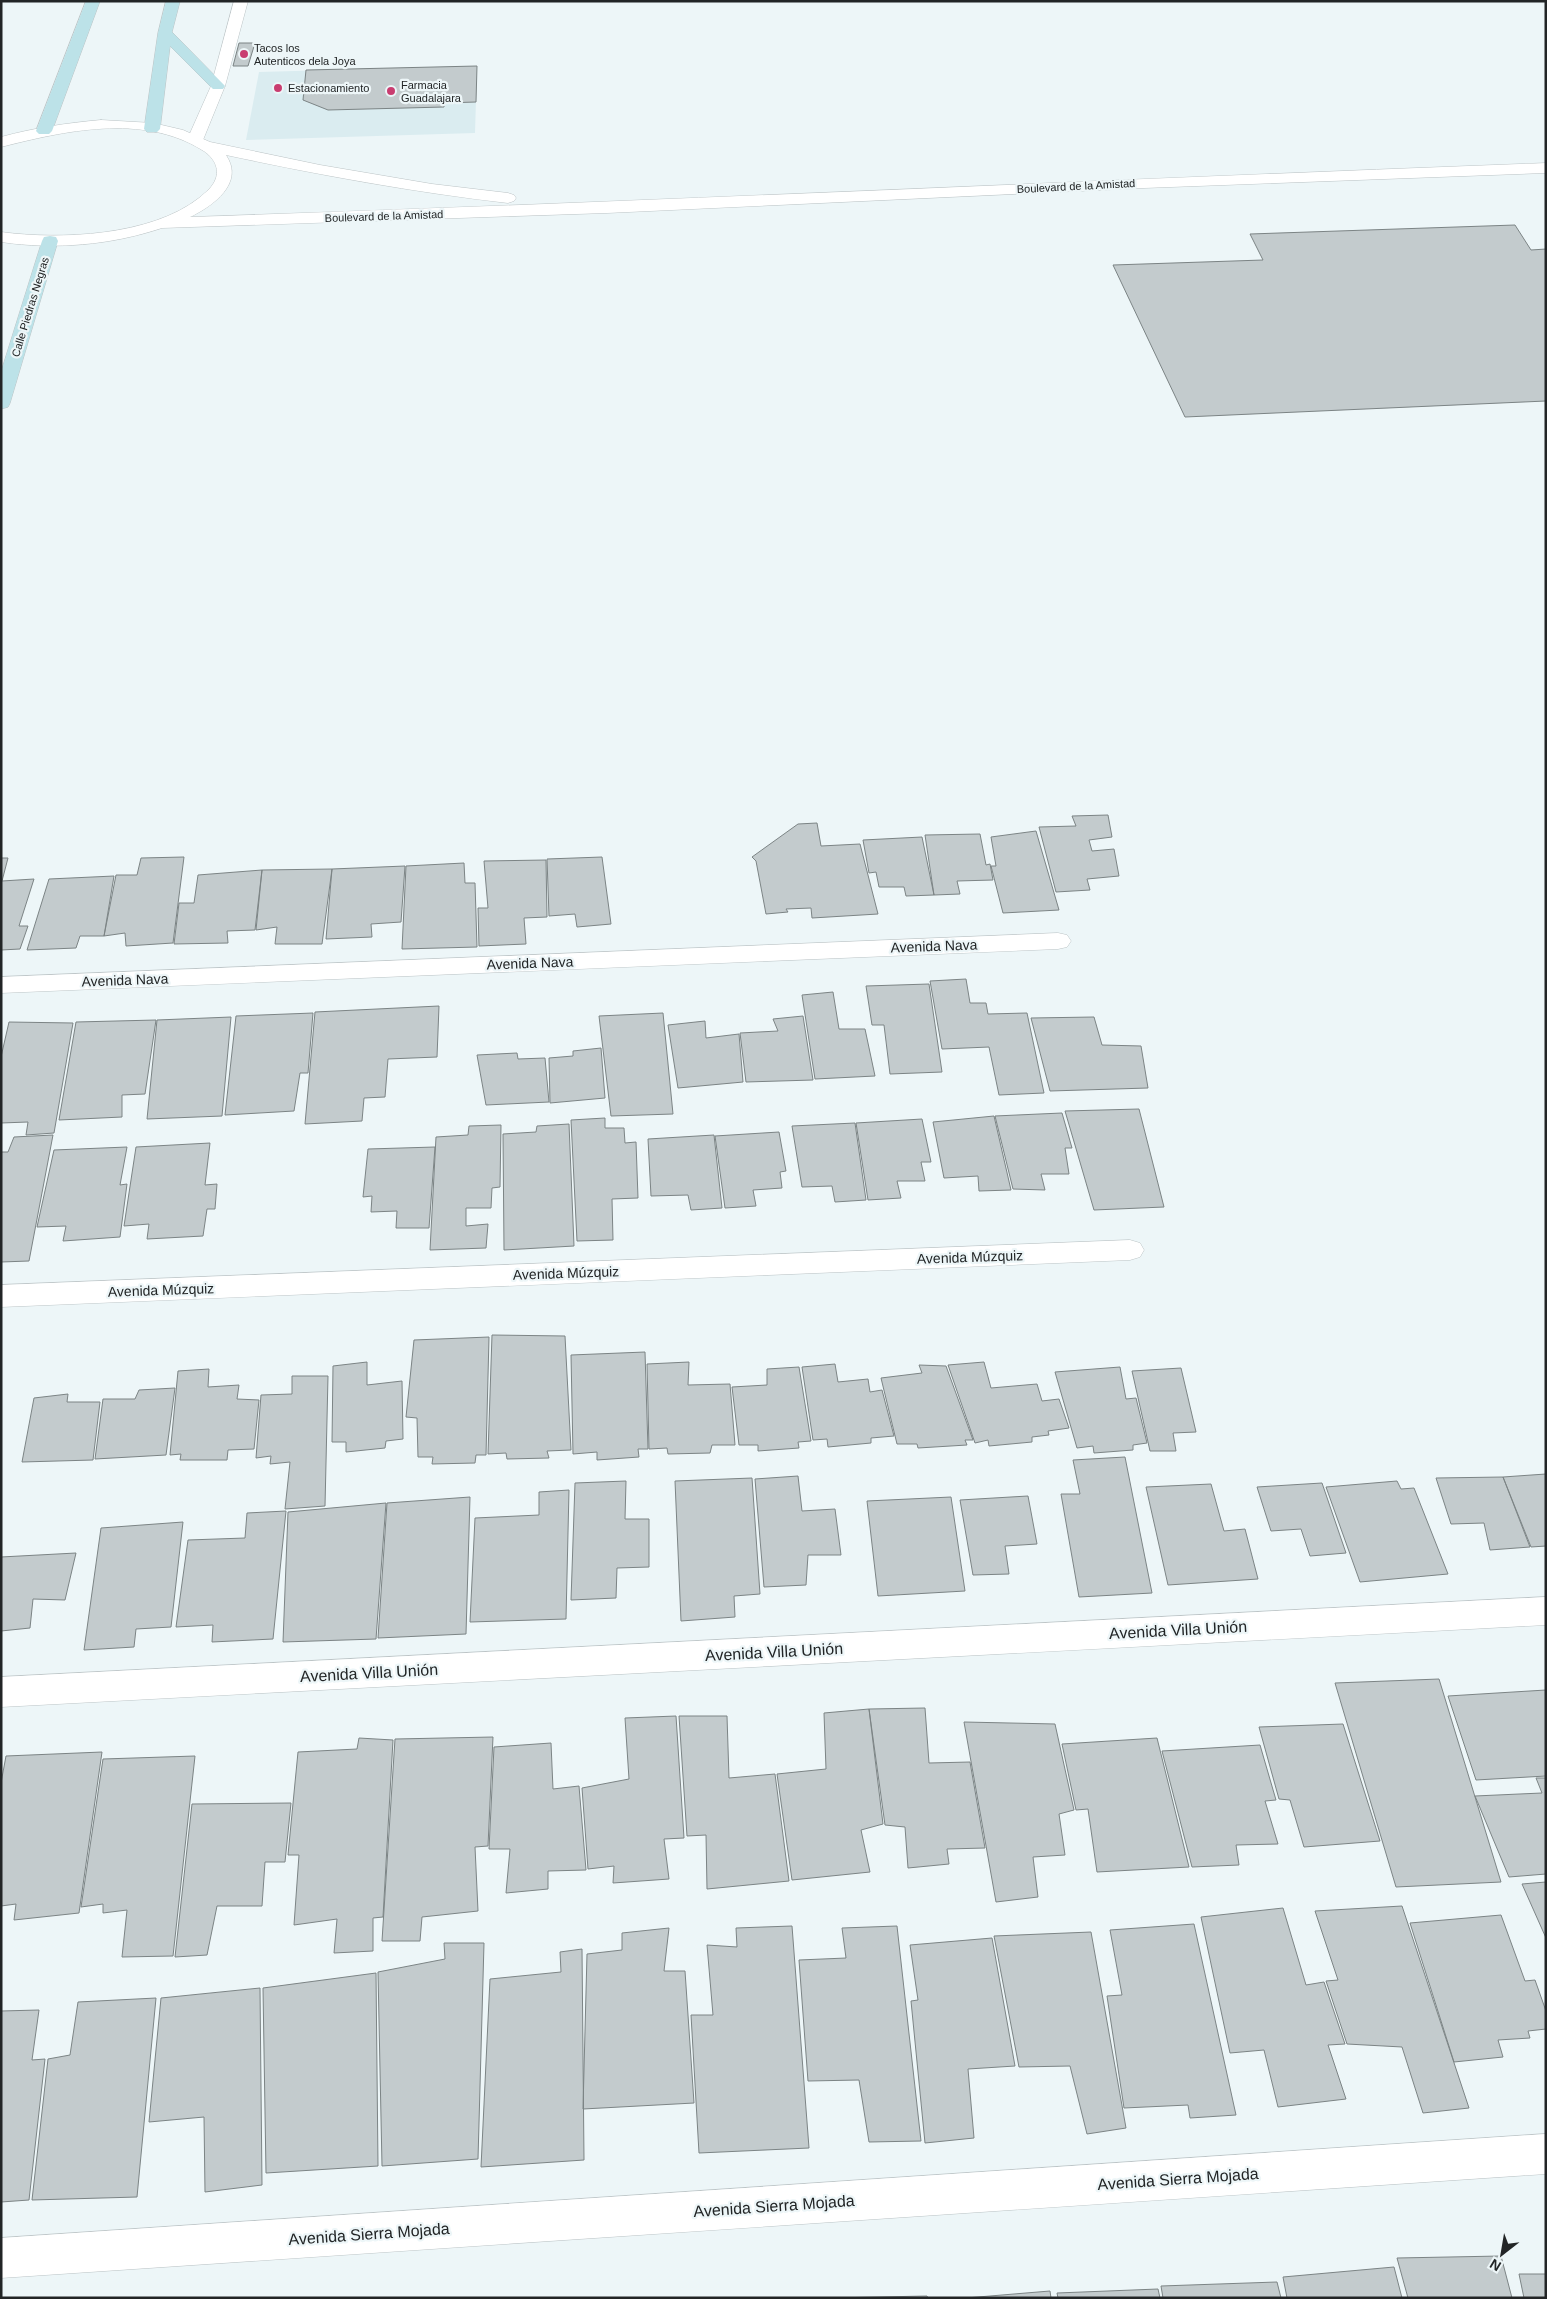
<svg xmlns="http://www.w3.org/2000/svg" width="1547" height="2299" font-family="Arial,sans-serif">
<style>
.built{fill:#daecf0}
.building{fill:#c3cbcd;stroke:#7c8485}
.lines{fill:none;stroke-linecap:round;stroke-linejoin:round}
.lane-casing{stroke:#bcc4c6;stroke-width:1}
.street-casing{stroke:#bcc4c6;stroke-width:1}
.secondary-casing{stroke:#bcc4c6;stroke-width:1}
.lane{fill:#fff;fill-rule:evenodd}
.street{fill:#fff;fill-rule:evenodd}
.secondary{fill:#bce2e8;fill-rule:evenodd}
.poi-dot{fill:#c93d70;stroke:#edf6f8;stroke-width:2}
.labels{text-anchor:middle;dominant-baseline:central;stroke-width:4.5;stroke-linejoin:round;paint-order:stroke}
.far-poi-label{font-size:11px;fill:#222526;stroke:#edf6f8;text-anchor:start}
.far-street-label{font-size:11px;fill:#222526;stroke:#edf6f8}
.street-label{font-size:14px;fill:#222526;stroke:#edf6f8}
.near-street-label{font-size:16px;fill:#222526;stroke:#edf6f8}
</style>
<rect width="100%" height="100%" fill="#edf6f8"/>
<path class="built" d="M 477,66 L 475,133 L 246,140 L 259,72 Z"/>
<path class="building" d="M 239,43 L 255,43 L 248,66 L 233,66 Z
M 477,66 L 476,102 L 444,103 L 444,107 L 328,110 L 303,100 L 306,70 Z
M 1515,225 L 1531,250 L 1546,249 L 1546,401 L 1185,417 L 1113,265 L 1263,260 L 1250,234 Z
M 1108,815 L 1112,837 L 1089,840 L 1092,851 L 1114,849 L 1119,876 L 1087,879 L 1090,890 L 1056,892 L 1039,827 L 1076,826 L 1072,816 Z
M 817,823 L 821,846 L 860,844 L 878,914 L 812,918 L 811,908 L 786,909 L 788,912 L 766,914 L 756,861 L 752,857 L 798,824 Z
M 1036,831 L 1059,910 L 1003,913 L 991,866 L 996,866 L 991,837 Z
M 980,834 L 986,865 L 990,864 L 993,880 L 957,881 L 960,894 L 934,895 L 925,835 Z
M 922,837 L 934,895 L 906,896 L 904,887 L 879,887 L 876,872 L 869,873 L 863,840 Z
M 184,857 L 173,943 L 126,946 L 125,933 L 104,936 L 116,875 L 137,875 L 141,858 Z
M 602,857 L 611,924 L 577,927 L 575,914 L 549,916 L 547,859 Z
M 1,858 L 8,858 L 2,881 L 34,879 L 19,926 L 28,926 L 20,949 L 1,950 Z
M 546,860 L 547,917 L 524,918 L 526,944 L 479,946 L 478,908 L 488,908 L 484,861 Z
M 464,863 L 465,883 L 475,883 L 477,947 L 402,949 L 406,866 Z
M 405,866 L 401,922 L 371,924 L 372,937 L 326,939 L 332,869 Z
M 332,869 L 322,944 L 275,944 L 277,927 L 256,930 L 262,870 Z
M 262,870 L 255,930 L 227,931 L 228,943 L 174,944 L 179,903 L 194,903 L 198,875 Z
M 114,876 L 104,936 L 80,936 L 76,948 L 27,950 L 49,879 Z
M 966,979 L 970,1003 L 986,1003 L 988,1014 L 1027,1013 L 1044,1093 L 999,1095 L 989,1047 L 942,1049 L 930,981 Z
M 929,984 L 942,1072 L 890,1074 L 884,1025 L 872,1025 L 866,986 Z
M 833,992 L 839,1029 L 865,1029 L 875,1076 L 815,1079 L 802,995 Z
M 439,1006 L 437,1057 L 388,1059 L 385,1097 L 364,1098 L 362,1121 L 305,1124 L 315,1012 Z
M 313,1013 L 308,1073 L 300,1073 L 294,1111 L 225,1115 L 236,1016 Z
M 663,1013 L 673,1114 L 611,1116 L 599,1016 Z
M 803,1016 L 813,1080 L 746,1082 L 740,1033 L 778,1031 L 773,1019 Z
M 231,1017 L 222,1116 L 147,1119 L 157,1020 Z
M 1094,1017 L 1102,1045 L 1141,1046 L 1148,1088 L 1050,1091 L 1031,1018 Z
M 156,1020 L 145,1094 L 122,1095 L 122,1117 L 59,1120 L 76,1022 Z
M 705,1021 L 706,1038 L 739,1034 L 743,1082 L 678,1088 L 668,1025 Z
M 9,1022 L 73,1023 L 54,1133 L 26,1135 L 28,1122 L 1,1123 L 1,1057 Z
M 601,1048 L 605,1098 L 550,1103 L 549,1058 L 573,1056 L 573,1051 Z
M 517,1053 L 518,1059 L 545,1058 L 549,1102 L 486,1105 L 477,1055 Z
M 1139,1109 L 1164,1207 L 1094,1210 L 1065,1111 Z
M 1062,1113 L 1072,1148 L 1065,1148 L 1069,1174 L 1041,1174 L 1045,1190 L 1013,1189 L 995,1116 Z
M 994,1116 L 1011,1190 L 979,1191 L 978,1176 L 944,1178 L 933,1122 Z
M 605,1118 L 605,1128 L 624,1128 L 625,1143 L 636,1142 L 638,1198 L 612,1199 L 613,1240 L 577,1241 L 571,1120 Z
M 922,1119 L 931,1162 L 921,1162 L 925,1181 L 897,1181 L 901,1198 L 868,1200 L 856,1123 Z
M 855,1123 L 866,1200 L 835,1202 L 832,1186 L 802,1187 L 792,1126 Z
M 569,1124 L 574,1246 L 504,1250 L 503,1134 L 536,1132 L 537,1126 Z
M 501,1125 L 500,1187 L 492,1188 L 491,1208 L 466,1208 L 466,1226 L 488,1224 L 486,1248 L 430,1250 L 436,1137 L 468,1135 L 469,1126 Z
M 779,1132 L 786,1171 L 780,1172 L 782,1188 L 753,1190 L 756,1206 L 725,1208 L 715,1136 Z
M 53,1135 L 29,1261 L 1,1262 L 1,1152 L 8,1152 L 14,1137 Z
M 714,1135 L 722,1208 L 691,1210 L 688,1195 L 651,1196 L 648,1139 Z
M 210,1143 L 205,1185 L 217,1184 L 215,1209 L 207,1209 L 203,1236 L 147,1239 L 149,1224 L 124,1226 L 136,1147 Z
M 127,1147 L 120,1185 L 127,1184 L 120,1237 L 63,1241 L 66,1226 L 37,1227 L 54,1150 Z
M 435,1147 L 429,1228 L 396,1228 L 397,1211 L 371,1212 L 372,1196 L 363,1197 L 368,1149 Z
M 492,1335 L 565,1336 L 571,1450 L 547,1451 L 549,1458 L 507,1459 L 506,1453 L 488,1454 Z
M 489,1337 L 486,1455 L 476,1455 L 475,1463 L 432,1464 L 433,1457 L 418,1457 L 417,1418 L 406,1417 L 414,1340 Z
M 645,1352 L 648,1449 L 638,1449 L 639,1457 L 597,1460 L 597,1452 L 573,1454 L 571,1355 Z
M 367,1362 L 367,1385 L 402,1381 L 403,1439 L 386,1441 L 385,1448 L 346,1452 L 346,1442 L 332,1442 L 333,1366 Z
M 689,1362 L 688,1385 L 730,1384 L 735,1445 L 712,1445 L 710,1453 L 668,1454 L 667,1448 L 649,1449 L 647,1364 Z
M 984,1362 L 991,1388 L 1037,1384 L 1042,1401 L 1059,1399 L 1069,1428 L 1048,1431 L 1049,1435 L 1032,1437 L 1032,1442 L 989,1446 L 988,1440 L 975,1443 L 948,1365 Z
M 835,1364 L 838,1382 L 868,1379 L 870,1392 L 882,1390 L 894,1436 L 871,1438 L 871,1443 L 828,1447 L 827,1439 L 813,1440 L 802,1367 Z
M 919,1365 L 946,1366 L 973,1440 L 965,1440 L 967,1445 L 918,1448 L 917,1444 L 897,1444 L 881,1378 L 922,1373 Z
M 799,1367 L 811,1441 L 798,1442 L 799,1448 L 758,1451 L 758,1445 L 739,1445 L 732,1387 L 767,1385 L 767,1369 Z
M 1120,1367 L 1126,1399 L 1136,1398 L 1147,1443 L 1133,1445 L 1133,1450 L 1094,1453 L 1093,1446 L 1077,1448 L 1055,1372 Z
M 1181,1368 L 1196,1432 L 1173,1433 L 1176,1451 L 1150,1451 L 1132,1371 Z
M 209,1369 L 208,1387 L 239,1385 L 237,1399 L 259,1400 L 254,1449 L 228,1450 L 227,1460 L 180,1460 L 181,1454 L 170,1455 L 178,1371 Z
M 292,1376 L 328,1376 L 325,1506 L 285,1509 L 290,1462 L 270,1464 L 271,1456 L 256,1458 L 261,1395 L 292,1394 Z
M 175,1388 L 166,1455 L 95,1459 L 103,1399 L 135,1399 L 139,1390 Z
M 68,1394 L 67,1402 L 100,1402 L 93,1460 L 22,1462 L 34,1398 Z
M 1125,1457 L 1152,1593 L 1079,1597 L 1061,1494 L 1080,1494 L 1073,1460 Z
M 1546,1474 L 1546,1546 L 1531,1547 L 1503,1477 Z
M 798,1476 L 802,1511 L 835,1509 L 841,1555 L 808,1555 L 806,1585 L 764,1587 L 755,1479 Z
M 1503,1477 L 1530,1547 L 1490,1550 L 1484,1523 L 1451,1524 L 1436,1478 Z
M 752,1478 L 760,1594 L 734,1596 L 735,1617 L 681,1621 L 675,1481 Z
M 626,1481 L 625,1519 L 649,1519 L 649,1567 L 617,1568 L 616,1598 L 571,1600 L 575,1483 Z
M 1397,1481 L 1401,1489 L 1414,1488 L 1448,1574 L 1360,1582 L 1326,1487 Z
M 1322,1483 L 1346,1553 L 1310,1556 L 1301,1529 L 1271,1531 L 1257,1487 Z
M 1211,1484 L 1224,1531 L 1245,1529 L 1258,1579 L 1168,1585 L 1146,1487 Z
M 569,1490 L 566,1619 L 470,1622 L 475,1518 L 539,1515 L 539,1492 Z
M 1028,1496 L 1037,1544 L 1005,1546 L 1009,1574 L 973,1575 L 960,1500 Z
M 470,1497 L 466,1634 L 378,1638 L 387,1503 Z
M 951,1497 L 965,1591 L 878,1596 L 867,1501 Z
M 386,1503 L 376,1639 L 283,1642 L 288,1512 Z
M 286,1511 L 273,1639 L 212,1642 L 213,1625 L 176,1627 L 188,1540 L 245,1538 L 247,1513 Z
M 183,1522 L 171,1627 L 136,1629 L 134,1647 L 84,1650 L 101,1528 Z
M 76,1553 L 65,1600 L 33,1599 L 30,1628 L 1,1631 L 1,1557 Z
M 1439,1679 L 1501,1882 L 1396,1887 L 1335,1683 Z
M 1546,1690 L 1546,1776 L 1476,1780 L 1448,1696 Z
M 925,1708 L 929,1763 L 970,1762 L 985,1848 L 947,1849 L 949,1864 L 908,1868 L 905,1827 L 885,1825 L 869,1709 Z
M 869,1709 L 883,1824 L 861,1830 L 870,1872 L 792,1880 L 777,1774 L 826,1769 L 824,1713 Z
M 676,1716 L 684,1838 L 664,1839 L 669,1879 L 613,1883 L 614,1866 L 588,1869 L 582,1788 L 629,1779 L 625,1718 Z
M 679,1716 L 727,1716 L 729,1778 L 775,1774 L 789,1881 L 707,1889 L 706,1835 L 687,1836 Z
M 964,1722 L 1055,1724 L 1074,1810 L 1059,1814 L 1065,1855 L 1033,1857 L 1038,1897 L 996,1902 Z
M 1343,1724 L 1380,1841 L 1304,1847 L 1290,1800 L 1279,1799 L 1259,1727 Z
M 493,1737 L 488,1846 L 475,1847 L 478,1911 L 422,1917 L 420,1941 L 382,1941 L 395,1739 Z
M 359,1738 L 393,1740 L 383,1917 L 373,1918 L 373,1951 L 334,1953 L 337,1919 L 294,1925 L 299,1855 L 288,1855 L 298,1752 L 357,1749 Z
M 1157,1738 L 1189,1867 L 1097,1872 L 1088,1809 L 1076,1810 L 1062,1744 Z
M 551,1743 L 553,1789 L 579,1786 L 586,1870 L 548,1871 L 548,1889 L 506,1893 L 510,1849 L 489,1849 L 494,1747 Z
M 1260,1745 L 1276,1800 L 1265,1801 L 1278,1844 L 1236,1845 L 1239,1865 L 1192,1867 L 1162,1751 Z
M 102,1752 L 79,1913 L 14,1920 L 16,1904 L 1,1906 L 1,1783 L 6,1756 Z
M 195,1756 L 173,1956 L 122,1957 L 127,1910 L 103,1913 L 103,1904 L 81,1907 L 103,1759 Z
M 1536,1778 L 1546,1778 L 1546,1874 L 1509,1877 L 1475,1796 L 1542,1793 Z
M 291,1803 L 285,1862 L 265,1862 L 262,1906 L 217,1906 L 207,1955 L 175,1957 L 192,1804 Z
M 1546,1882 L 1546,1938 L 1522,1884 Z
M 1402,1906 L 1469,2108 L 1423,2113 L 1402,2047 L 1347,2044 L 1326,1981 L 1338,1980 L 1315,1911 Z
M 1283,1908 L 1306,1985 L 1324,1982 L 1345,2044 L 1328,2045 L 1346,2099 L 1278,2107 L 1264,2050 L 1230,2053 L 1201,1917 Z
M 1501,1915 L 1525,1981 L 1535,1980 L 1546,2011 L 1546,2029 L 1528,2031 L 1530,2038 L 1498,2040 L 1503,2057 L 1454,2062 L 1410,1923 Z
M 1194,1924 L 1236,2115 L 1190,2118 L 1188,2105 L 1124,2108 L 1107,1996 L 1122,1995 L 1110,1930 Z
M 792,1926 L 809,2148 L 699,2153 L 691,2015 L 713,2015 L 707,1945 L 737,1947 L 736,1928 Z
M 897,1926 L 921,2141 L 869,2142 L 859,2080 L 808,2081 L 799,1960 L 846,1958 L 842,1928 Z
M 669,1928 L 664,1971 L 685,1971 L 694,2103 L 583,2109 L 587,1954 L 622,1950 L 622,1933 Z
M 1091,1932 L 1126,2128 L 1087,2134 L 1070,2066 L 1019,2067 L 994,1936 Z
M 992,1938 L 1015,2066 L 968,2069 L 974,2138 L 925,2143 L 911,2001 L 918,2000 L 910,1945 Z
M 444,1943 L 484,1943 L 478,2159 L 382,2166 L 378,1972 L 445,1959 Z
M 582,1949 L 584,2160 L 481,2167 L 490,1979 L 561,1972 L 560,1952 Z
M 376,1973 L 378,2166 L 266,2173 L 263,1988 Z
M 260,1988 L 262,2185 L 205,2192 L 204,2117 L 149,2122 L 161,1998 Z
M 156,1998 L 137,2197 L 32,2200 L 48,2059 L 70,2055 L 78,2002 Z
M 39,2010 L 32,2060 L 45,2059 L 29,2200 L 1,2202 L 1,2011 Z
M 1501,2256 L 1512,2298 L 1408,2298 L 1397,2258 Z
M 1394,2267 L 1402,2298 L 1287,2298 L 1283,2277 Z
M 1519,2274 L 1546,2274 L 1546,2298 L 1524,2298 Z
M 1277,2282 L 1281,2298 L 1163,2298 L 1161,2286 Z
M 1158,2289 L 1160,2298 L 1058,2298 L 1057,2293 Z
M 1050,2291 L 1051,2298 L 966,2298 Z
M 927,2296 L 928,2298 L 831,2298 Z"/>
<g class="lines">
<defs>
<path id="lane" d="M 234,1 L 248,1 L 225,86 L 203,140 L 200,143 L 190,143 L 187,140 L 211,86 Z"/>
<path id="street" d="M 101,120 L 153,123 L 183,130 L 210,142 L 320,165 L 432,184 L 508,193 L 514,195 L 516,198 L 514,201 L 508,203 C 413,192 319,175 226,155 C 245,183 213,206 190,217 C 642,202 1094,180 1546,163 L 1546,173 L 1144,188 L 607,213 L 162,228 C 111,245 55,250 1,242 L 1,232 C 60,240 151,236 199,198 C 206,192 213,187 216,178 C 220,166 211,155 202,150 C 143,113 64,131 1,147 L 1,137 C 34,128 67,123 101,120 Z
M 1058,933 L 1067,935 L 1071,941 L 1067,947 L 1058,949 L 1,993 L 1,977 Z
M 1130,1240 L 1140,1243 L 1144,1250 L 1140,1257 L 1130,1260 L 1,1307 L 1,1285 Z
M 1546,1597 L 1546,1625 L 1,1707 L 1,1677 Z
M 1546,2134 L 1546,2174 L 1,2278 L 1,2238 Z"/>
<path id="secondary" d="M 86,1 L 100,1 L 52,131 L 49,134 L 39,134 L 36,131 Z
M 166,1 L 180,1 L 172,32 L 225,86 L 223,89 L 213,89 L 170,46 L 160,129 L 157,132 L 147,132 L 144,129 L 158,33 Z
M 50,236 L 56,237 L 58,241 L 10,403 L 8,407 L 1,409 L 1,372 L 42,241 L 44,237 Z"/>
</defs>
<use href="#lane" class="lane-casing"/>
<use href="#street" class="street-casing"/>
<use href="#secondary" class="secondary-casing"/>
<use href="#lane" class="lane"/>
<use href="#street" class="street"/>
<use href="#secondary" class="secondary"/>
</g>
<g class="poi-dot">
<circle cx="244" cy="54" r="5"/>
<circle cx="278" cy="88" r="5"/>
<circle cx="391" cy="91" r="5"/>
</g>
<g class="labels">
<g class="far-poi-label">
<text x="254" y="48">Tacos los<tspan x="254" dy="13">Autenticos dela Joya</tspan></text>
<text x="401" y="85">Farmacia<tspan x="401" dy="13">Guadalajara</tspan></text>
<text x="288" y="88">Estacionamiento</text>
</g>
<g class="far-street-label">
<text transform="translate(1076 186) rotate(-3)">Boulevard de la Amistad</text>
<text transform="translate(384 216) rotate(-2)">Boulevard de la Amistad</text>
<text transform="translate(30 307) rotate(-73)">Calle Piedras Negras</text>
</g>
<g class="street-label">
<text transform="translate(934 946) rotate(-2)">Avenida Nava</text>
<text transform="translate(530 963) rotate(-2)">Avenida Nava</text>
<text transform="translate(125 980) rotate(-2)">Avenida Nava</text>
<text transform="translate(970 1257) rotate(-2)">Avenida Múzquiz</text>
<text transform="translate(566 1273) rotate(-2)">Avenida Múzquiz</text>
<text transform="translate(161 1290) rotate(-2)">Avenida Múzquiz</text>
</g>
<g class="near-street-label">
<text transform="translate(1178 1630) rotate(-3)">Avenida Villa Unión</text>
<text transform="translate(774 1652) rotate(-3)">Avenida Villa Unión</text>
<text transform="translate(369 1673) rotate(-3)">Avenida Villa Unión</text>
<text transform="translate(1178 2179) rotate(-4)">Avenida Sierra Mojada</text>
<text transform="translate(774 2206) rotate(-4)">Avenida Sierra Mojada</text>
<text transform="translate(369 2234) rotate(-4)">Avenida Sierra Mojada</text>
</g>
</g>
<rect width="1547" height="2299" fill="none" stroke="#222526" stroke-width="5"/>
<g transform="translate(1502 2254) rotate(211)" stroke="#edf6f8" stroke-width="4" paint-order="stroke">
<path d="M0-4L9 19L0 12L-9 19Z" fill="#222526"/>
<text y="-8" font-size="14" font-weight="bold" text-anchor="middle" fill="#222526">N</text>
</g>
</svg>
